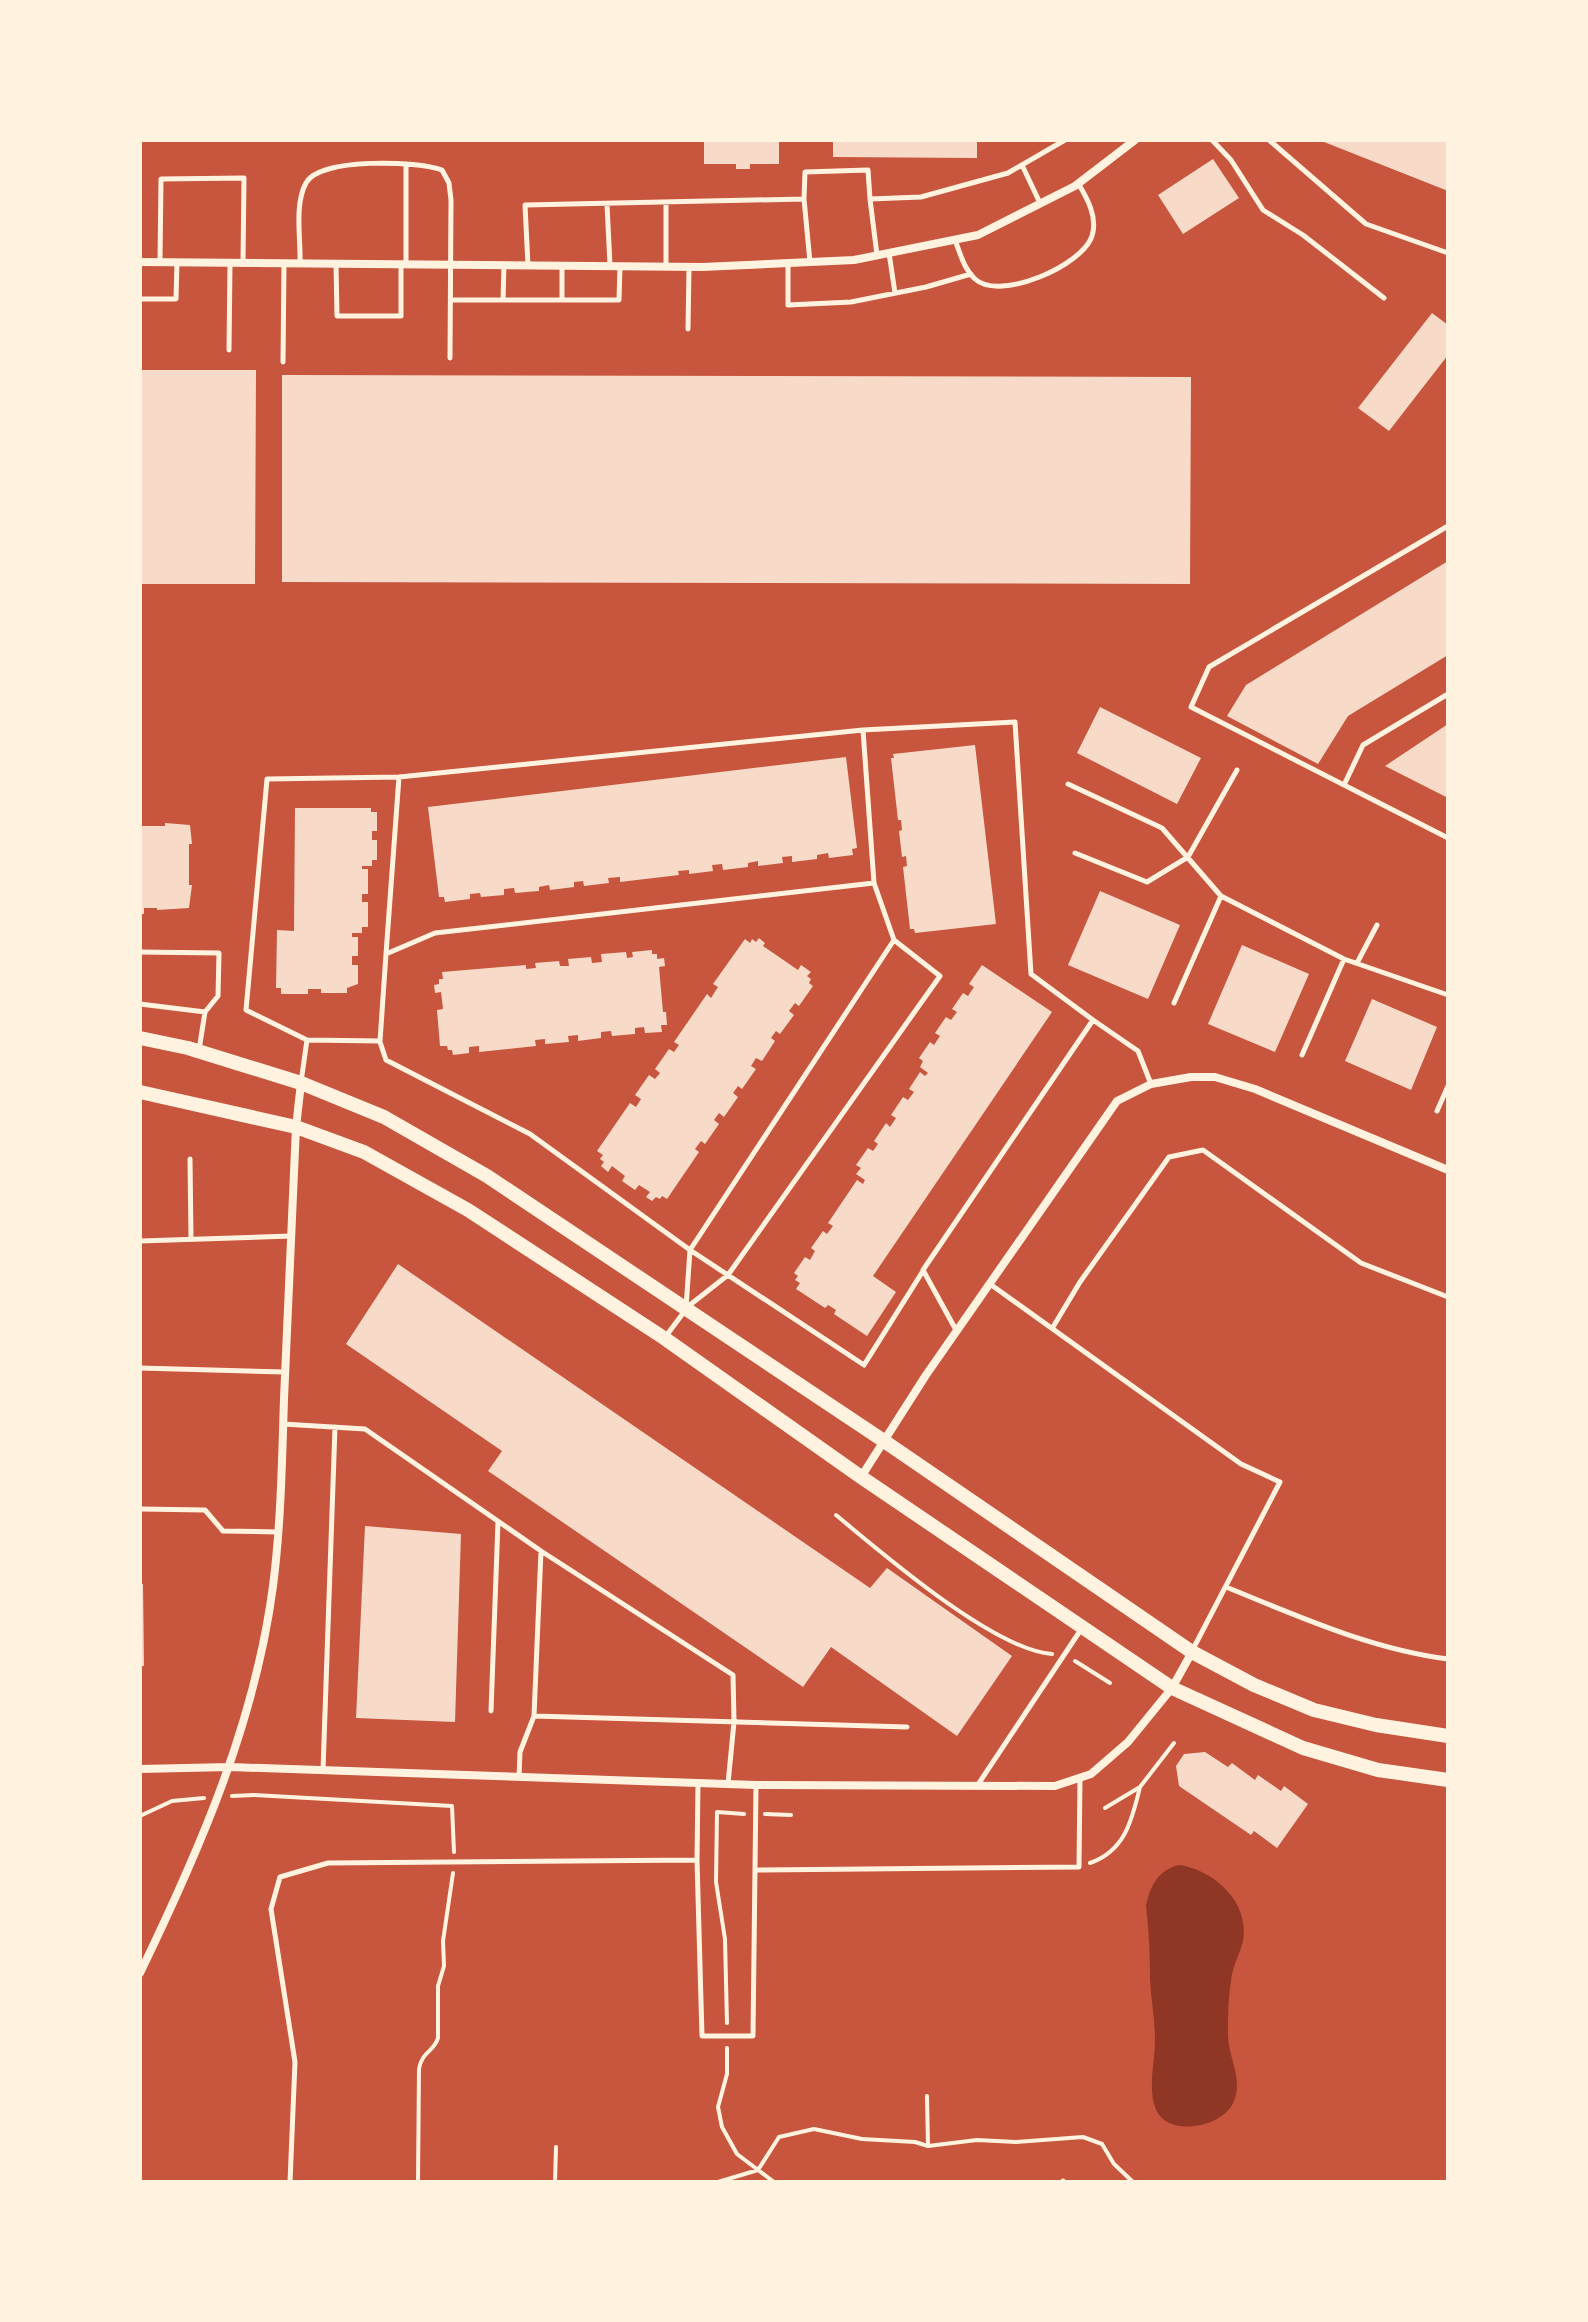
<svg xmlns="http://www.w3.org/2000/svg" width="1588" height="2322" font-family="Manrope,sans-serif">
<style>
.water{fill:#8f3625}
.building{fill:#f7dbc8}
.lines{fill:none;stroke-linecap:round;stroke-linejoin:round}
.path{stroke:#fff3e0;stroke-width:4}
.service{stroke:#fff3e0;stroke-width:5}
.minor{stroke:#fff3e0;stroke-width:8}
.secondary{stroke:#fff3e0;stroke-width:14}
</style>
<rect width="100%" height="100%" fill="#c8553d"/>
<path class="water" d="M 1179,1865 C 1214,1870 1250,1902 1243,1941 C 1240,1954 1232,1967 1231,1981 C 1228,1999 1228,2019 1228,2036 C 1229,2059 1243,2079 1234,2101 C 1224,2128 1165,2139 1155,2107 C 1148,2087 1155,2061 1155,2040 C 1155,2020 1151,2000 1150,1979 C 1150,1954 1149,1931 1146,1906 C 1150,1886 1158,1870 1179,1865 Z"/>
<path class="building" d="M 704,140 L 779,140 L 779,164 L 750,164 L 750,169 L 736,169 L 736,164 L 704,164 Z
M 833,140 L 977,140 L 977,158 L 833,157 Z
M 1319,140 L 1448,140 L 1448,191 Z
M 1213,159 L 1239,198 L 1183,234 L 1158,195 Z
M 1432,313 L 1448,325 L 1448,355 L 1389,431 L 1358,408 Z
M 140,370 L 256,370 L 255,584 L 140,584 Z
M 282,375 L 1191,377 L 1190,584 L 282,582 Z
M 1448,561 L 1448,655 L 1348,716 L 1318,764 L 1227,716 L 1246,685 Z
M 1100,707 L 1201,758 L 1177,804 L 1077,753 Z
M 1448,724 L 1448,798 L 1385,766 Z
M 975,745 L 996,924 L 915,933 L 914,929 L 910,929 L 903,867 L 907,866 L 906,856 L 902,857 L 899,831 L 902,830 L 901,820 L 898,820 L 891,758 L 894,758 L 893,754 Z
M 846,757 L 857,848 L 852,849 L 853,855 L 829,858 L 828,853 L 817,855 L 817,859 L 792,862 L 792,856 L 782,857 L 783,863 L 758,866 L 758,861 L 748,863 L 748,867 L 723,870 L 722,864 L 712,865 L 713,871 L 689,874 L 689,870 L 678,871 L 679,875 L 620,882 L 620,877 L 608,878 L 609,883 L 584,886 L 583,881 L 574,882 L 574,887 L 550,890 L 549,885 L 539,887 L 539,891 L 515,893 L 514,888 L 504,889 L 504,895 L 481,897 L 480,893 L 470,894 L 470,899 L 445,902 L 444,897 L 439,897 L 428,807 Z
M 295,808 L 371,808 L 371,812 L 377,812 L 377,831 L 372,831 L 372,840 L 377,840 L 377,860 L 372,860 L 372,866 L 362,866 L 362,869 L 368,869 L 368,894 L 362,894 L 362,902 L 368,902 L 368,927 L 362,927 L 362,933 L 352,933 L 352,937 L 358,937 L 358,956 L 352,956 L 352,965 L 358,965 L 358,984 L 347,988 L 347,993 L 321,993 L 321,989 L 308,989 L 308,994 L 281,994 L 281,988 L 276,988 L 277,930 L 294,931 Z
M 165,823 L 190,825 L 192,844 L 189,844 L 189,885 L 192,885 L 189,908 L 157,910 L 157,908 L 144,908 L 144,914 L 140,914 L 140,826 L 165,826 Z
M 1100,891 L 1180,925 L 1148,999 L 1068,965 Z
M 759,938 L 765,943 L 763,946 L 798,970 L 801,965 L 811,972 L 807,976 L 811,979 L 809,983 L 813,986 L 799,1006 L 795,1003 L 789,1011 L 794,1015 L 780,1034 L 776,1031 L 771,1038 L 775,1041 L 762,1061 L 756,1058 L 751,1066 L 756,1069 L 742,1089 L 738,1086 L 733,1093 L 738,1097 L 724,1117 L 719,1113 L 714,1120 L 719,1124 L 705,1144 L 701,1141 L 695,1149 L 699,1152 L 667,1199 L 662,1196 L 660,1199 L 656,1197 L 652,1201 L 646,1197 L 650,1192 L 639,1185 L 635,1190 L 622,1181 L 625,1176 L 612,1166 L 608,1172 L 601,1166 L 604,1162 L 600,1159 L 603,1155 L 597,1151 L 630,1103 L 636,1107 L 641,1099 L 635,1095 L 649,1075 L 655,1079 L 660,1073 L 655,1069 L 669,1049 L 674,1052 L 679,1045 L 674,1042 L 707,994 L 711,998 L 718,987 L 713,984 L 745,939 L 750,943 L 752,939 L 756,942 Z
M 1242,945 L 1309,974 L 1275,1052 L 1208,1024 Z
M 652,950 L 652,954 L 657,954 L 657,959 L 664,958 L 665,966 L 659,967 L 663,1012 L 666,1012 L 667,1025 L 661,1025 L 662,1032 L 645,1033 L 644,1027 L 635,1028 L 635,1034 L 612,1036 L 611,1031 L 601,1032 L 601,1038 L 578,1041 L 578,1035 L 568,1036 L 569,1042 L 545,1044 L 545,1039 L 535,1040 L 536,1046 L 479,1052 L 479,1046 L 469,1047 L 469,1053 L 453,1055 L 452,1050 L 448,1050 L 447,1046 L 440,1046 L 437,1010 L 443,1009 L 441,992 L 435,993 L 434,985 L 439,984 L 439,979 L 443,979 L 442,972 L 526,965 L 526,969 L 536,968 L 535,963 L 559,961 L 560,966 L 569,966 L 568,959 L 591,957 L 592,963 L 602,962 L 601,954 L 626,952 L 627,958 L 633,957 L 632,952 Z
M 982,965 L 1052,1012 L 873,1276 L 896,1292 L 867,1336 L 834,1314 L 836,1310 L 828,1305 L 825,1308 L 796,1289 L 800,1283 L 795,1280 L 798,1276 L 794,1273 L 805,1257 L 810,1260 L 815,1251 L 811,1248 L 823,1231 L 827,1234 L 833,1226 L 828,1223 L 857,1180 L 863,1184 L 865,1180 L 856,1174 L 861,1168 L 856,1165 L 868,1148 L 873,1151 L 878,1144 L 874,1141 L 886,1123 L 890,1127 L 896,1118 L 891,1115 L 903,1097 L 908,1100 L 914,1092 L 909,1089 L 920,1072 L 925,1076 L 928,1073 L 920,1067 L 923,1061 L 919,1058 L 930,1042 L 934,1045 L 940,1036 L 935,1033 L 946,1017 L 951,1020 L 957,1012 L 952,1009 L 963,993 L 968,996 L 974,987 L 969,984 Z
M 1372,999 L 1437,1027 L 1411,1090 L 1345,1061 Z
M 398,1264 L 870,1588 L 887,1568 L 1012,1656 L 957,1736 L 831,1647 L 803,1687 L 488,1471 L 502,1451 L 346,1344 Z
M 365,1526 L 461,1534 L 455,1722 L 356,1718 Z
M 140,1583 L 143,1584 L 144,1666 L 140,1666 Z
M 1205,1752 L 1228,1767 L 1232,1763 L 1255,1780 L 1258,1775 L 1281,1791 L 1284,1786 L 1308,1804 L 1277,1848 L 1254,1831 L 1251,1835 L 1179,1786 L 1176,1766 L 1184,1754 Z"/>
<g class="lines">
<path class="path" d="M 836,1515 C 883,1554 994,1650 1052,1654
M 1075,1661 L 1110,1683
M 1140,1787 L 1174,1743
M 232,1796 L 254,1795 L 452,1806 L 454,1852
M 765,1814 L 791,1815
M 140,1816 L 172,1801 L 204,1798
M 1090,1863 C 1125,1851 1132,1820 1140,1787 L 1105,1808
M 727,2023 L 725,1939 L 716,1882 L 717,1812 L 744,1814
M 727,2048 L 727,2074 L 718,2107 L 722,2127 L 737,2154 L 774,2182
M 927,2096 L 928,2146
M 418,2182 L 419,2069 C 422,2051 434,2052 438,2038 L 438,1986 L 444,1966 L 443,1941 L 453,1873
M 555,2182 L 556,2147
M 718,2182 L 758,2170 L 779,2137 L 814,2129 L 862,2139 L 915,2142 L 928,2146 L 977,2140 L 1016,2142 L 1083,2137 L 1102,2144 L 1114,2164 L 1133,2182"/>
<path class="service" d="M 1212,140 L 1231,160 L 1263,210 L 1303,235 L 1384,298
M 1269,140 L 1366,224 L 1448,253
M 406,164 L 406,264
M 1022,165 L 1040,203
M 804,199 L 805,172 L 868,170 L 870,199 L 921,197 L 1008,173 L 1065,140
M 870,199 L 877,255
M 607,204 L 610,265
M 955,240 C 960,253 964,269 975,279 C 1000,302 1083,265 1092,236 C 1098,217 1087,198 1078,183
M 889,253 L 895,293
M 160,261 L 161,179 L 244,178 L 243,262
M 300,263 C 301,239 294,205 306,183 C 319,157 418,161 442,170 L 449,183 L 451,200 L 450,358
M 336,264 L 337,316 L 401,316 L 401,264
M 788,264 L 788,305 L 851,302 L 926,287 L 971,274
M 528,265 L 525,205 L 804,199 L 810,262
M 562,266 L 562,300
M 666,267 L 666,202
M 140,299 L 176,299 L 177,262
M 451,300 L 619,300 L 620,266
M 503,300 L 504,265
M 688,329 L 689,268
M 229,350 L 230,264
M 283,362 L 284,263
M 1448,526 L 1209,667 L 1191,707 L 1448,838
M 1068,784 L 1162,828 L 1221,896 L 1344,959 L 1448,995
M 1344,785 L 1363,745 L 1448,694
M 1075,853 L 1147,882 L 1188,857 L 1237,770
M 874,883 L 863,730 L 1015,722 L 1031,974 L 1093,1020 L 923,1270 L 956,1330
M 894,940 L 940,976 L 728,1275 L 686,1308 L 690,1250 Z
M 140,952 L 219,953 L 218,996 L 205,1012 L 199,1050
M 386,954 L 399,777
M 1357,963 L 1377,925
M 1174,1003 L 1221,896
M 140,1004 L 205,1012
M 1093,1020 L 1138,1051 L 1151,1084
M 307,1040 L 246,1010 L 267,779 L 399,777 L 863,730
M 380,1042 L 386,1060 L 530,1134 L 690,1250 L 864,1365 L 923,1271
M 1302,1055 L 1344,959
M 301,1082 L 307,1040 L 380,1041 L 386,954 L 435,933 L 874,883 L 894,940
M 1437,1111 L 1448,1086
M 190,1159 L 191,1239
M 140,1241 L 291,1236
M 990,1284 L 1241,1464 L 1280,1482 L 1192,1651
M 1053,1327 L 1080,1282 L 1169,1157 L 1203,1150 L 1361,1263 L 1448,1297
M 666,1336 L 684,1312
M 140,1368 L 285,1372
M 283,1424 L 365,1429 L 541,1551 L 733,1675 L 734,1722 L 728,1784
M 140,1509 L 205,1510 L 223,1531 L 278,1532
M 1226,1587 C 1298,1616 1370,1649 1448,1659
M 491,1711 L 498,1522
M 534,1716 L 907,1727
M 323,1770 L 335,1427
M 519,1777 L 520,1752 L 534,1716 L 541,1551
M 977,1786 L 1082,1628
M 697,1860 L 702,2036 L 753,2036 L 756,1785
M 756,1870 L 1079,1867 L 1080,1779
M 1063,2181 L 1063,2182
M 290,2182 L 295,2062 L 271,1909 L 280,1877 L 328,1863 L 697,1860 L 698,1784"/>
<path class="minor" d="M 140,262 L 702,267 L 854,260 L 978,235 L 1075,186 L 1135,140
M 861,1477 L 926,1375 L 1117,1101 L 1151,1084 L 1191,1077 L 1215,1077 L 1255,1089 L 1448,1170
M 140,1769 L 230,1767 L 756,1785 L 1055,1786 L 1091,1774 L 1128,1742 L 1172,1688 L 1192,1652
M 140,1973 C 200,1849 255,1723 273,1586 C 281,1524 282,1461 284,1399 C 288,1308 292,1217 296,1127 L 301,1083"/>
<path class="secondary" d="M 140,1038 L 188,1048 L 301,1083 L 384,1117 L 487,1176 L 884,1441 L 1192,1652 L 1254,1685 L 1314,1710 L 1376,1725 L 1448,1736
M 140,1092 L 296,1127 L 364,1152 L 468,1210 L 664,1338 L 861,1477 L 1172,1688 L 1303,1748 L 1378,1770 L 1448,1780"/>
</g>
<rect width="1588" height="2322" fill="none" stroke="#fff3e0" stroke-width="284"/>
</svg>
